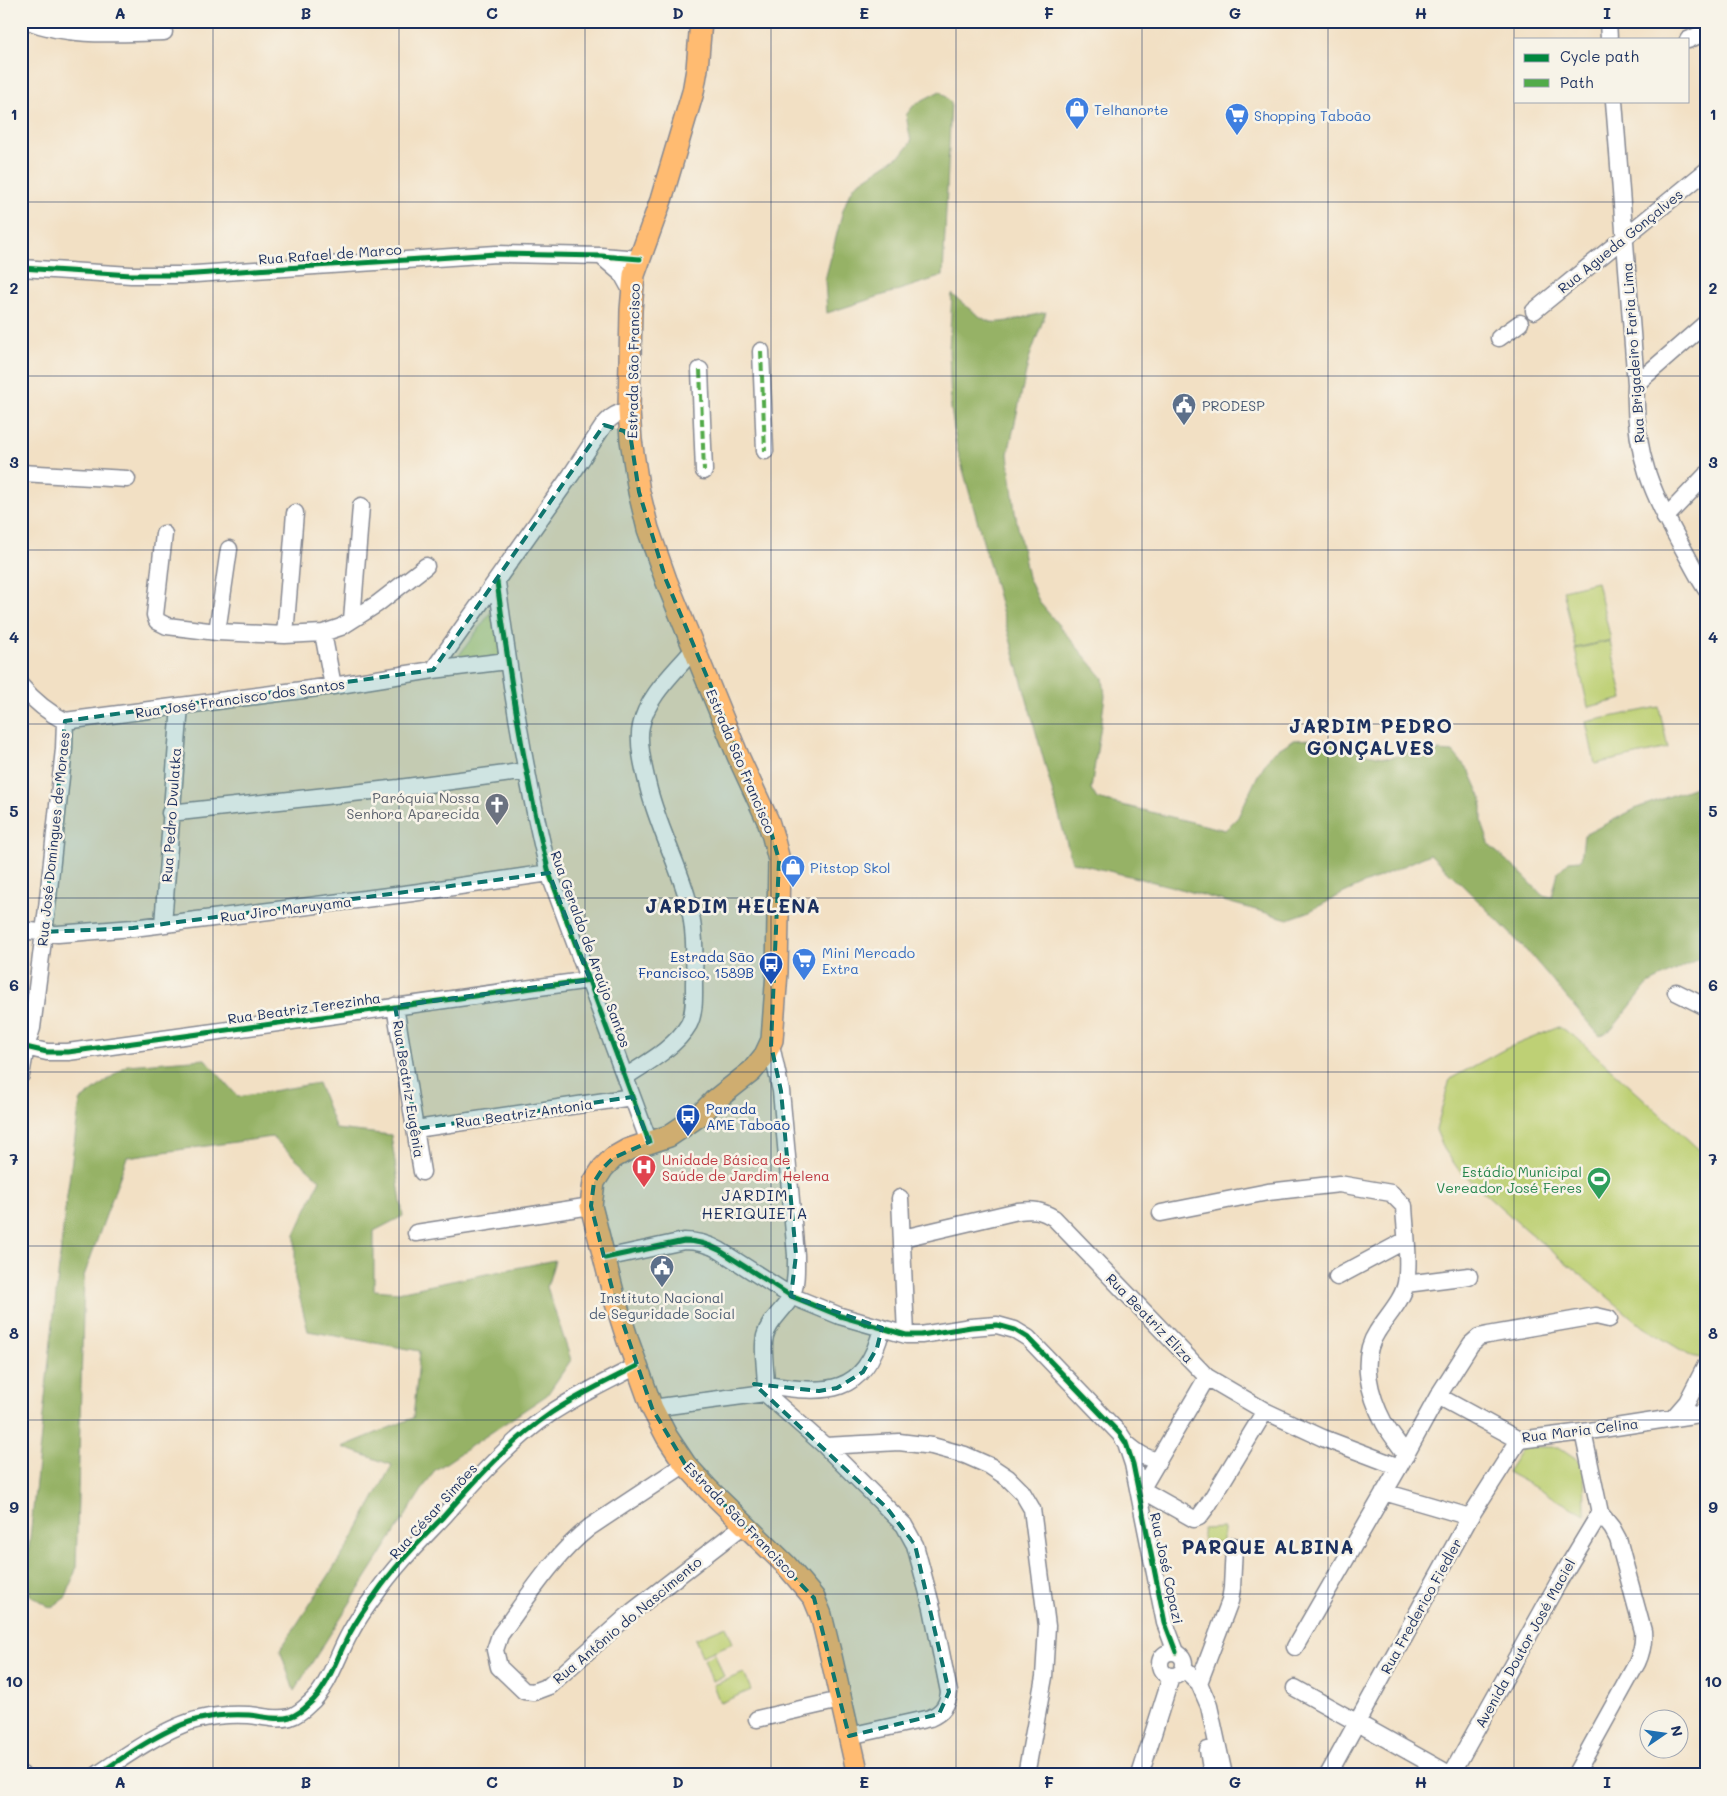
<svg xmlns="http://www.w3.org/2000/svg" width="1727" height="1796" font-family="Mali,sans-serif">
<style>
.green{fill:#bed074;stroke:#6c8069}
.forest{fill:#96b266;stroke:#587062}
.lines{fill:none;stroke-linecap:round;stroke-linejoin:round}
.minor-casing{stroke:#868891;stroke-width:19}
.major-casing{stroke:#868891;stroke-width:24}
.minor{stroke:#fff;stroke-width:16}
.major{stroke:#ffbb71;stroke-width:21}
.quiet{stroke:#52ab49;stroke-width:4;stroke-dasharray:8 4;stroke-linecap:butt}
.cycleway-casing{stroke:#f7f3e8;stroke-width:8}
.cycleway{stroke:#00873e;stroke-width:5}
.marked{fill:#0f766e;fill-opacity:0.2;stroke:#0f766e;stroke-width:4;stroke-dasharray:10 6;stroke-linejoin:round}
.grid{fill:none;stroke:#1b2f5e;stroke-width:1;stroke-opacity:0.55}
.labels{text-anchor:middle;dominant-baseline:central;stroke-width:5;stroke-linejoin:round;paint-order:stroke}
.shop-label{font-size:14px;fill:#366cbe;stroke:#f7f3e8;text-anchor:start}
.street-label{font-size:14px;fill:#1b2f5e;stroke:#f7f3e8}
.service-label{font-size:14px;fill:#4e5e75;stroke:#f7f3e8;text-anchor:start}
.worship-label{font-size:14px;fill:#5b616d;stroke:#f7f3e8;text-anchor:end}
.transit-label{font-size:14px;fill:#164399;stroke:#f7f3e8;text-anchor:end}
.health-label{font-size:14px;fill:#be3a42;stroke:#f7f3e8;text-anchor:start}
.leisure-label{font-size:14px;fill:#27864d;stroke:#f7f3e8;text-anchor:end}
.quarter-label{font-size:16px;letter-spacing:1px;fill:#1b2f5e;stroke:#f7f3e8}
.district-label{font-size:19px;font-weight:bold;letter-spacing:1px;fill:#1b2f5e;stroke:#f7f3e8}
.neatline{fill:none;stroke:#1b2f5e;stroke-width:2}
.grid-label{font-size:16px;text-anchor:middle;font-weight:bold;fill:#1b2f5e}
</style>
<rect width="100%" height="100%" fill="#f7f3e8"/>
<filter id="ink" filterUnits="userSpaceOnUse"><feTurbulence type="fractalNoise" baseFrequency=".02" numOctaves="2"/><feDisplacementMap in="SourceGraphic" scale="10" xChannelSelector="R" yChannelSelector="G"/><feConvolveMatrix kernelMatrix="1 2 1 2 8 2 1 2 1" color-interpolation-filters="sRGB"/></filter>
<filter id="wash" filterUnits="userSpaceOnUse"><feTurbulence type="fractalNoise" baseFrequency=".0096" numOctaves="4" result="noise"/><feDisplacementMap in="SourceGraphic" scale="20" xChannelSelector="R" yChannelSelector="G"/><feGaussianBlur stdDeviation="1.12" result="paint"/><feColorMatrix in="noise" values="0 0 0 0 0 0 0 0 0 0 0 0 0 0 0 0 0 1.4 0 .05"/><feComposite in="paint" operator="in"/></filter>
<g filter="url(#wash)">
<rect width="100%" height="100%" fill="#f2e0c4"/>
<path class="green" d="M 1597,582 L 1611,640 L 1576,648 L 1563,590 Z
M 494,608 L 503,657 L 455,661 Z
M 1610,641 L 1623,699 L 1588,707 L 1575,649 Z
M 1659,707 L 1668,748 L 1595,764 L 1586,722 Z
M 1559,1027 L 1577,1038 L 1706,1156 L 1706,1351 L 1702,1358 L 1691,1356 L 1643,1327 L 1597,1288 L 1526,1230 L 1458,1169 L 1444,1149 L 1436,1130 L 1450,1079 L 1505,1049 Z
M 1523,1447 L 1559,1447 L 1584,1464 L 1585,1515 L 1507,1472 Z
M 1223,1528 L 1223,1542 L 1203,1543 L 1202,1529 Z
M 726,1626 L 733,1643 L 702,1656 L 695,1639 Z
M 715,1654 L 724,1677 L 712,1681 L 704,1659 Z
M 744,1673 L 751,1690 L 720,1703 L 713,1685 Z"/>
<path class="forest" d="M 940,91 L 951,102 L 943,276 L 827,313 L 825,280 L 843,210 L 848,197 L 855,185 L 903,153 L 911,142 L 906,115 L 915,104 Z
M 952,294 C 960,301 981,320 991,322 C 1005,324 1032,315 1046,312 L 1029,359 L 1008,454 L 1015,512 L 1028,577 L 1040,603 L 1103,678 L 1105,696 L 1101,725 L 1091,789 L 1097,799 L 1225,830 L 1238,817 L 1258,775 L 1272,753 L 1293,740 L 1315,739 L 1330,741 L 1367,754 L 1389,758 L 1409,753 L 1436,751 L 1453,752 L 1470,772 L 1482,799 L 1482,823 L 1490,846 L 1523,875 L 1542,895 L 1552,897 L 1558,872 L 1569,861 L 1581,860 L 1584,835 L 1637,808 L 1706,783 L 1706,955 L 1648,984 L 1612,1029 L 1600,1036 C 1577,1011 1557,985 1535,960 C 1501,923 1466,888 1430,854 L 1344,893 L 1308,912 L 1288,919 L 1170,886 L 1072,862 L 957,448 L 951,409 L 949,350 Z
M 205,1059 L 238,1097 L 318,1083 L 336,1129 L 391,1135 L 403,1216 L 374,1231 L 374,1290 L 398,1292 L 555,1260 L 547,1287 L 571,1360 L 547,1395 L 434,1471 L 294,1691 L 280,1650 L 350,1543 L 392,1465 L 342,1447 L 413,1418 L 420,1351 L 308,1331 L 295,1279 L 295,1234 L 320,1180 L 272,1137 L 127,1157 L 84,1276 L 76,1569 L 66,1597 L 51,1608 L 30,1595 L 26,1575 L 65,1210 L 80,1101 L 127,1065 Z"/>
</g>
<g filter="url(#ink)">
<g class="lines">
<defs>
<path id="minor" d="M 28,21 C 71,38 119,33 164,32
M 1608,21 L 1609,39
M 1688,40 L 1706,32
M 1614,101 L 1636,384 C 1633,454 1652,493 1685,552 C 1692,565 1698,577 1706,589
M 601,256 L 622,274 L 632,292
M 21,268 L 131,275 L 181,275 L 496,254 L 601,256 L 640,259
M 1534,311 L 1706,171
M 1499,338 L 1520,323
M 761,351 L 765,451
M 700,370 L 704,471
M 1636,384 L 1706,323
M 21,473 L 127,479
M 1665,518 L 1706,475
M 164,534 L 155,615 L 157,621 L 167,626 L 217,632 L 285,635 L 323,633 L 341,627 L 377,604 L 426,566
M 497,582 C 510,679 525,777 549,873 L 649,1142
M 352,620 L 361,506
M 217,632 L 229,549
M 323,633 L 333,686
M 285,635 L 295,513
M 433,670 L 571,475 L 604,425 C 611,416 618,413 629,410
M 21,686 C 34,701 47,712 65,721 L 333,686 L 433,670 L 507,661
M 170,813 L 399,788 L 527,771
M 163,924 L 180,706
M 21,930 L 58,934 L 133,928 L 412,893 L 549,873
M 1676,992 L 1706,1007
M 395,1006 L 422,1172
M 21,1046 L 47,1052 L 68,1052 L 590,980
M 21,1075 L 26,1047 L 32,1028 L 47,908 L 64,749 L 65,721
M 625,1077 C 647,1063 676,1047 689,1024 C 695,1012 694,996 694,983 C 695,954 695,925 687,897 C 676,859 657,824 648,786 C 644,770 637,743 641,726 C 647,696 675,672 694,649
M 416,1129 L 632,1097
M 900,1198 L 906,1335
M 1161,1213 L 1268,1192 L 1339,1184 L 1391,1193 L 1404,1206 C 1405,1230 1410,1260 1406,1283 C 1403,1300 1386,1317 1377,1332 C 1359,1359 1370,1396 1384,1423 C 1390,1434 1399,1444 1406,1455
M 416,1233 L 591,1206
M 903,1238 L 1018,1211 C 1033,1209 1041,1210 1054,1218 L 1207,1377 L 1265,1411 L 1323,1438 L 1399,1467
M 605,1258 L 684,1241 C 698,1241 708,1244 719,1250 L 791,1296 L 840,1316 L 882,1328 L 906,1335 L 921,1335 L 971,1327 L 997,1325 L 1015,1330 L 1028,1338 L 1120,1434 L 1126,1443 L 1133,1464 L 1165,1623 L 1176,1652
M 1337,1277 L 1406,1240
M 1406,1284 L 1469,1276
M 766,1385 C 826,1394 865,1397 882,1328
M 765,1393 C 768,1375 761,1354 765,1336 C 769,1320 784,1310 791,1297 C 797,1285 796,1268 796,1255 L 781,1091 L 771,1045
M 1438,1396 L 1519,1440 L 1583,1432 L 1706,1413
M 652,1408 L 765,1393 L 825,1446 L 904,1525 L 915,1545 L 932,1608 L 949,1692 C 948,1705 942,1713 930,1718 L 849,1736
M 1674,1417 L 1687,1402 L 1706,1365
M 1126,1443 C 1135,1451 1146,1460 1158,1460
M 825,1446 L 899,1442 L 932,1446 L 965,1455 L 990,1466 L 1008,1478 L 1022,1492 L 1032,1509 L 1047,1626 L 1044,1677 L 1026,1775
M 685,1464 L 590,1527 C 554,1555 528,1597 500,1635 L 495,1650 L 499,1667 L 524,1691 L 533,1692 L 549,1686 L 633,1611 L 744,1525
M 1139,1488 L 1194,1519 L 1199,1517 L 1208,1505 L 1265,1411
M 1139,1488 L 1145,1483 L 1207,1377
M 1384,1492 L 1470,1517
M 1295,1647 L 1399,1467 L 1438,1396 L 1471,1344 L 1479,1337 L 1488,1335 L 1596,1316 L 1609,1319
M1160 1664a12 12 0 1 1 24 0a12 12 0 1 1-24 0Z
M 1184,1669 L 1199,1683 L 1209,1706 L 1224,1775
M 1199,1683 L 1230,1601 L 1232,1588 L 1234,1546
M 1295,1688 L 1451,1775
M 757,1719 L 840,1700
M 1208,1750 L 1212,1775
M 21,1774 L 22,1775
M 97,1775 C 125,1756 168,1726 200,1719 C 216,1715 232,1714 249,1715 C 262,1716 276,1721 290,1717 C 296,1715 304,1709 309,1704 C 329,1687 337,1656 350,1633 C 357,1620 366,1607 375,1595 C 394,1567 419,1542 442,1518 C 475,1481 509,1442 551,1413 C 578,1395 608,1381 637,1366
M 1140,1775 L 1171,1677
M 1328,1775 L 1470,1517 L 1519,1440
M 1451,1775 L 1558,1583 L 1600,1513
M 1575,1775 L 1637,1663 C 1642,1652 1644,1643 1643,1631 L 1618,1539 L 1612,1528 L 1600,1513 L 1583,1432"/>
<path id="major" d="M 701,21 L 697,69 L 693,92 L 661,200 L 634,275 L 631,310 L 629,410 L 631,440 L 639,492 L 648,529 L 666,580 L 738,756 L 768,821 L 773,837 L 779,860 L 777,972 L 772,1040 L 765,1055 L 752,1071 L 714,1101 L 700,1115 L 669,1136 L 627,1150 L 613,1158 L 603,1168 L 594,1182 L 591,1206 L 615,1300 L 628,1341 L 652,1408 L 667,1437 L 685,1464 L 708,1489 L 786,1565 L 814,1598 L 821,1615 L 831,1656 L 858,1775"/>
</defs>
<use href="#minor" class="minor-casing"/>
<use href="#major" class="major-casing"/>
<use href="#minor" class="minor"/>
<use href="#major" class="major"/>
<path class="quiet" d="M 761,351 L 765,451
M 700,370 L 704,471"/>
<defs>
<path id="cycleway" d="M 21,268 L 131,275 L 181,275 L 496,254 L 601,256 L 640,259
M 497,582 C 510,679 525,777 549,873 L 649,1142
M 21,1046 L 47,1052 L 68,1052 L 590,980
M 605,1258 L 684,1241 C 698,1241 708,1244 719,1250 L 791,1296 L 840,1316 L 882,1328 L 906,1335 L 921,1335 L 971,1327 L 997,1325 L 1015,1330 L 1028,1338 L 1120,1434 L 1126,1443 L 1133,1464 L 1165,1623 L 1176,1652
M 97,1775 C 125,1756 168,1726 200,1719 C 216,1715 232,1714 249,1715 C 262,1716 276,1721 290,1717 C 296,1715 304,1709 309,1704 C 329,1687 337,1656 350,1633 C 357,1620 366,1607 375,1595 C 394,1567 419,1542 442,1518 C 475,1481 509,1442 551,1413 C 578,1395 608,1381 637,1366"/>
</defs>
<use href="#cycleway" class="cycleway-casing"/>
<use href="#cycleway" class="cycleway"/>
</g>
</g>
<path class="marked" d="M 604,425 L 624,431 L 631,440 L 639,492 L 666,580 L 768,821 L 779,860 L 771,1045 L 781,1091 L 796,1255 L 791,1296 L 882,1328 L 877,1348 L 863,1372 L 837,1388 L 819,1391 L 754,1384 L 887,1508 L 915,1545 L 949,1692 L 939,1714 L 849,1736 L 814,1598 L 685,1464 L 652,1408 L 615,1300 L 591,1206 L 594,1182 L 603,1168 L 613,1158 L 649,1142 L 632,1097 L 416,1129 L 395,1006 L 590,980 L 549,873 L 133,928 L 44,932 L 65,721 L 433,670 Z"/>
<path class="grid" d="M 213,21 L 213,1775M 399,21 L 399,1775M 585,21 L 585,1775M 771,21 L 771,1775M 956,21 L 956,1775M 1142,21 L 1142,1775M 1328,21 L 1328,1775M 1514,21 L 1514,1775M 21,202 L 1706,202M 21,376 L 1706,376M 21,550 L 1706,550M 21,724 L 1706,724M 21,898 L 1706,898M 21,1072 L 1706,1072M 21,1246 L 1706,1246M 21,1420 L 1706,1420M 21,1594 L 1706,1594"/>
<defs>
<symbol id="shop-pin" viewBox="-11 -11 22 30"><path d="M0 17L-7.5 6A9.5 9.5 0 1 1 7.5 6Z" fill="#3f7fe0" stroke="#f7f3e8"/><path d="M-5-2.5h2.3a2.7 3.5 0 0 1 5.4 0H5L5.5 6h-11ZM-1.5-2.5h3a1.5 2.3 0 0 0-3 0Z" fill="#fff"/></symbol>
<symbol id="supermarket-pin" viewBox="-11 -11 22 30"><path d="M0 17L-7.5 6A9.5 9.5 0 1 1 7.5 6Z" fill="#3f7fe0" stroke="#f7f3e8"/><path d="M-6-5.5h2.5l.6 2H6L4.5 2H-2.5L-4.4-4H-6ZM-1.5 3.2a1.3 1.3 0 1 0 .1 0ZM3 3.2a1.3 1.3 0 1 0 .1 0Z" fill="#fff"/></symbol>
<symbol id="civic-pin" viewBox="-11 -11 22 30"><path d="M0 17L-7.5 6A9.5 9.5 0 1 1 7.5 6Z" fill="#5c6f8a" stroke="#f7f3e8"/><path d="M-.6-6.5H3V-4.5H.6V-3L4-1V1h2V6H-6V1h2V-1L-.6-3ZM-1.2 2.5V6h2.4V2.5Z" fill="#fff"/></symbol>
<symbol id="church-pin" viewBox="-11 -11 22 30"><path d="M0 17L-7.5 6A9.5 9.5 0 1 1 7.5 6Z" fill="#6b7280" stroke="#f7f3e8"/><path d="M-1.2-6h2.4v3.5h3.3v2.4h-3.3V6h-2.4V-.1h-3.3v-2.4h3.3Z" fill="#fff"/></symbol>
<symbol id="bus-pin" viewBox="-11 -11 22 30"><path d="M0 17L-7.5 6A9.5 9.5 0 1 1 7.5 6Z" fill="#1a4fb4" stroke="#f7f3e8"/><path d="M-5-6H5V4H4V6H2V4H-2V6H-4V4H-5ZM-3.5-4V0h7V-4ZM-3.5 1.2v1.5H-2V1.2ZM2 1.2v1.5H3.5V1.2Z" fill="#fff"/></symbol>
<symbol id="hospital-pin" viewBox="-11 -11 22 30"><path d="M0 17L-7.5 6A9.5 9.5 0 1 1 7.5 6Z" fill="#e0444e" stroke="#f7f3e8"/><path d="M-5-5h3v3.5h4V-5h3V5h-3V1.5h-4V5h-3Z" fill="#fff"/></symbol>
<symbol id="stadium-pin" viewBox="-11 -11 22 30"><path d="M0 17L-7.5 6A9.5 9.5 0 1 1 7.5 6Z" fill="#2e9e5b" stroke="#f7f3e8"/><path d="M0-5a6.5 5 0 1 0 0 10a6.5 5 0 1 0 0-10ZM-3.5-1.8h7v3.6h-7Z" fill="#fff"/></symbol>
</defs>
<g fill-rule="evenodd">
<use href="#shop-pin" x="1063" y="95" width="28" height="38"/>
<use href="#supermarket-pin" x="1223" y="101" width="28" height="38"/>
<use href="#civic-pin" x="1170" y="391" width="28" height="38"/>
<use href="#church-pin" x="483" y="791" width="28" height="38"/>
<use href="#shop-pin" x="779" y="853" width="28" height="38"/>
<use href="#supermarket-pin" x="790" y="946" width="28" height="38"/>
<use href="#bus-pin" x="757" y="950" width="28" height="38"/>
<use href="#bus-pin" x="674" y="1102" width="28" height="38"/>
<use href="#hospital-pin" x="630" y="1153" width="28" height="38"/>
<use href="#stadium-pin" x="1585" y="1165" width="28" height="38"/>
<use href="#civic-pin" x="648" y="1253" width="28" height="38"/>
</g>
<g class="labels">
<g class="shop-label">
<text x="1094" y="109">Telhanorte</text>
<text x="1254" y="115">Shopping Taboão</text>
<text x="810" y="867">Pitstop Skol</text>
<text x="822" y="952">Mini Mercado<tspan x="822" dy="16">Extra</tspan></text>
</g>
<g class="street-label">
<text transform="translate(1620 241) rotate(-39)">Rua Agueda Gonçalves</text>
<text transform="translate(330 254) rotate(-4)">Rua Rafael de Marco</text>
<text transform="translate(1633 353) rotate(-94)">Rua Brigadeiro Faria Lima</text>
<text transform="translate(633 361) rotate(-89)">Estrada São Francisco</text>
<text transform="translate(240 698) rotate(-8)">Rua José Francisco dos Santos</text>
<text transform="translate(741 761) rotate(67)">Estrada São Francisco</text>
<text transform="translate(171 815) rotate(-86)">Rua Pedro Dvulatka</text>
<text transform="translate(53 839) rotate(-84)">Rua José Domingues de Moraes</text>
<text transform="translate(286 909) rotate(-7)">Rua Jiro Maruyama</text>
<text transform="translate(591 949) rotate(70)">Rua Geraldo de Araújo Santos</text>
<text transform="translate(304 1008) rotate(-8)">Rua Beatriz Terezinha</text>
<text transform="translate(409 1089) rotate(81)">Rua Beatriz Eugênia</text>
<text transform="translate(524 1113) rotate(-8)">Rua Beatriz Antonia</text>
<text transform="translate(1150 1318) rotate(46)">Rua Beatriz Eliza</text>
<text transform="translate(1580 1430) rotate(-7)">Rua Maria Celina</text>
<text transform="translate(433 1511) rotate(-48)">Rua César Simões</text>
<text transform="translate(741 1520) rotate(46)">Estrada São Francisco</text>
<text transform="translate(1167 1568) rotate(78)">Rua José Copazi</text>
<text transform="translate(1421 1606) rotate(-61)">Rua Frederico Fiedler</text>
<text transform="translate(627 1620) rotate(-40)">Rua Antônio do Nascimento</text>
<text transform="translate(1525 1643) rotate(-61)">Avenida Doutor José Maciel</text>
</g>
<g class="service-label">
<text x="1202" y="405">PRODESP</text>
<text x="662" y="1297" text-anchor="middle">Instituto Nacional<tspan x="662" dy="16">de Seguridade Social</tspan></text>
</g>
<g class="worship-label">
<text x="480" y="797">Paróquia Nossa<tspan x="480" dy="16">Senhora Aparecida</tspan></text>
</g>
<g class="transit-label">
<text x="754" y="956">Estrada São<tspan x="754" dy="16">Francisco, 1589B</tspan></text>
<text x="706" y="1108" text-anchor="start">Parada<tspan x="706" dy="16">AME Taboão</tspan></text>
</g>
<g class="health-label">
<text x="662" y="1159">Unidade Básica de<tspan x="662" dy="16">Saúde de Jardim Helena</tspan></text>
</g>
<g class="leisure-label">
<text x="1582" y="1171">Estádio Municipal<tspan x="1582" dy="16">Vereador José Feres</tspan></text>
</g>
<g class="quarter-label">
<text x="755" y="1194">JARDIM<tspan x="755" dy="18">HERIQUIETA</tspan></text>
</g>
<g class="district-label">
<text x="1371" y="725">JARDIM PEDRO<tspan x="1371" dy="22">GONÇALVES</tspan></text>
<text x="733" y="905">JARDIM HELENA</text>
<text x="1268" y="1546">PARQUE ALBINA</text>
</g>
</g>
<rect width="1727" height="1796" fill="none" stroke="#f7f3e8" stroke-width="55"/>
<rect x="1514" y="38" width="175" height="65" fill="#f7f3e8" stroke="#9fa5b1"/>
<rect x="1524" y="54" width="25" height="8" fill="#00873e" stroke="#9fa5b1"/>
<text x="1560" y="62" font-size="15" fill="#1b2f5e">Cycle path</text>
<rect x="1524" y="79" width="25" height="8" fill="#52ab49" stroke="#9fa5b1"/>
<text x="1560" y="88" font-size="15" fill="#1b2f5e">Path</text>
<g transform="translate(1664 1734) rotate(77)"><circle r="24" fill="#f7f3e8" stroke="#9fa5b1"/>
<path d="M0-4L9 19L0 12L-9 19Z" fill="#1f6fb2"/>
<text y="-8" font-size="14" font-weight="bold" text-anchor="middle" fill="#1b2f5e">N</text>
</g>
<rect x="28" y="28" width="1672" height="1740" class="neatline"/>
<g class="grid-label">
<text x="120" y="19">A</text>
<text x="306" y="19">B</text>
<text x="492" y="19">C</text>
<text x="678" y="19">D</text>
<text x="864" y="19">E</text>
<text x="1049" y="19">F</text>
<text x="1235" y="19">G</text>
<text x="1421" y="19">H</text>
<text x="1607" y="19">I</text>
<text x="14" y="120">1</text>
<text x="1713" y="120">1</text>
<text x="14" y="294">2</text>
<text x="1713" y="294">2</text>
<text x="14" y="468">3</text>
<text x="1713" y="468">3</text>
<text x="14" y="643">4</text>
<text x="1713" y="643">4</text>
<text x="14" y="817">5</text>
<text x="1713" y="817">5</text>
<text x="14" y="991">6</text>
<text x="1713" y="991">6</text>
<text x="14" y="1165">7</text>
<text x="1713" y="1165">7</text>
<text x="14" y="1339">8</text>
<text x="1713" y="1339">8</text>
<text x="14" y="1513">9</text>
<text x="1713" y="1513">9</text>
<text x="14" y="1687">10</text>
<text x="1713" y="1687">10</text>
<text x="120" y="1788">A</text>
<text x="306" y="1788">B</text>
<text x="492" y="1788">C</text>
<text x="678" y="1788">D</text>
<text x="864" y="1788">E</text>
<text x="1049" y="1788">F</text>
<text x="1235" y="1788">G</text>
<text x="1421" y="1788">H</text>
<text x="1607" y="1788">I</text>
</g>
</svg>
